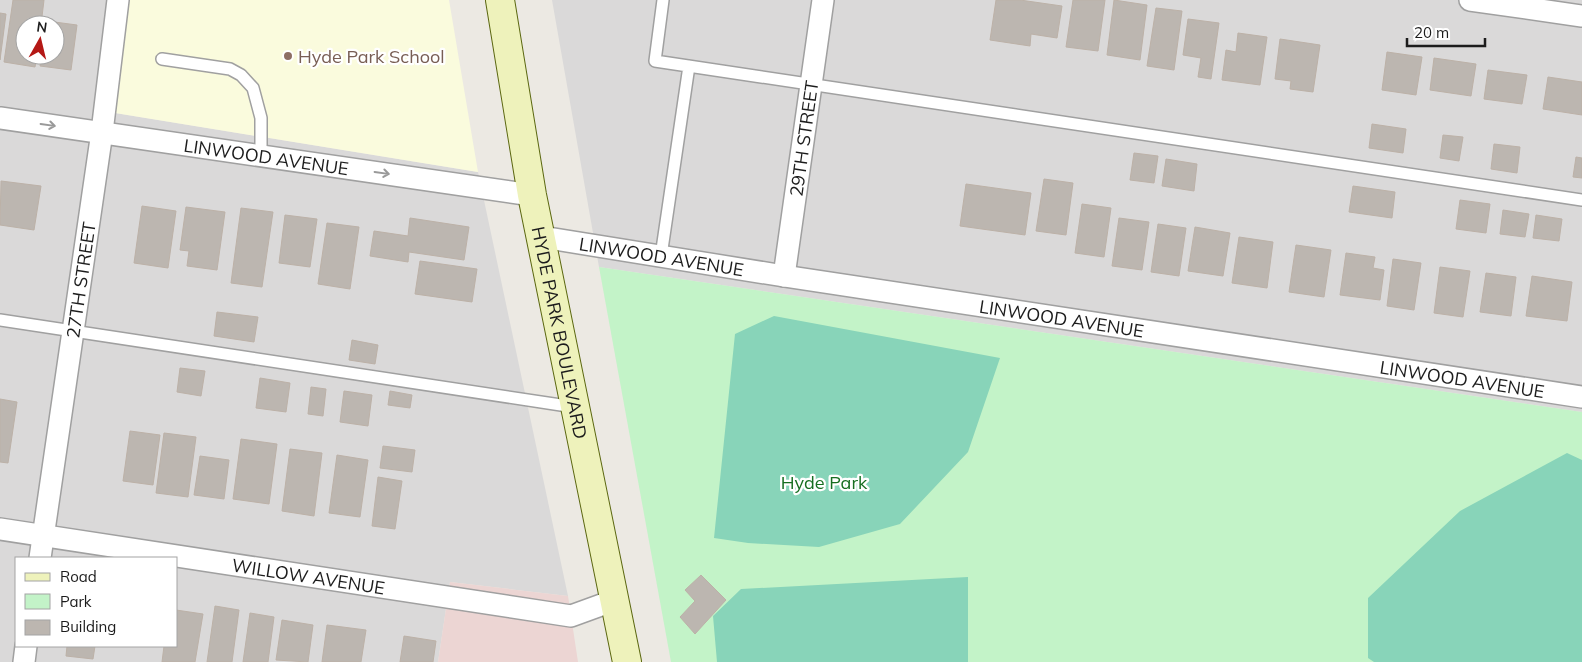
<svg xmlns="http://www.w3.org/2000/svg" width="1582" height="662" font-family="Mulish,sans-serif">
<style>
.residential{fill:#dad9d9;fill-rule:evenodd}
.commercial{fill:#ecd5d3}
.education{fill:#fafbdd}
.park{fill:#c3f3c8}
.pitch{fill:#88d4b9}
.building{fill:#bcb6b0;stroke:#bcb1a7}
.lines{fill:none;stroke-linecap:round;stroke-linejoin:round}
.service-casing{stroke:#a0a0a0;stroke-width:14}
.minor-casing{stroke:#a0a0a0;stroke-width:24}
.secondary-casing{stroke:#5b6710;stroke-width:30}
.service{stroke:#fff;stroke-width:11}
.minor{stroke:#fff;stroke-width:21}
.secondary{stroke:#eef2bb;stroke-width:28}
.oneway{stroke:#999}
.education-dot{fill:#8d6e63;stroke:#fff;stroke-width:2}
.labels{text-anchor:middle;dominant-baseline:central;stroke-width:4.5;stroke-linejoin:round;paint-order:stroke}
.education-label{font-size:18px;fill:#785e54;stroke:#fff;text-anchor:start}
.street-label{font-size:18px;fill:#1c1c1c;stroke:#fff}
.park-label{font-size:18px;fill:#166e20;stroke:#fff}
</style>
<rect width="100%" height="100%" fill="#ece9e3"/>
<path class="residential" d="M 0,0 L 125,0 L 109,112 L 478,172 L 568,596 L 450,582 L 438,662 L 0,662 ZM 25,25 L 55,25 L 55,55 L 25,55 ZM 16,558 L 176,558 L 176,646 L 16,646 Z
M 552,0 L 1582,0 L 1582,412 L 599,267 Z"/>
<path class="commercial" d="M 450,582 L 568,596 L 578,662 L 438,662 Z"/>
<path class="education" d="M 125,0 L 449,0 L 478,172 L 109,112 Z"/>
<path class="park" d="M 599,267 L 1582,412 L 1582,662 L 671,662 Z"/>
<path class="pitch" d="M 774,316 L 1000,358 L 968,452 L 900,524 L 819,547 L 748,543 L 714,538 L 735,334 Z
M 1567,453 L 1582,460 L 1582,662 L 1374,662 L 1368,658 L 1368,598 L 1460,511 Z
M 968,577 L 968,662 L 717,662 L 713,616 L 741,589 Z"/>
<path class="building" d="M 13,0 L 44,0 L 41,25 L 25,25 L 25,55 L 37,55 L 35,67 L 4,62 Z
M 996,0 L 1020,0 L 1062,6 L 1057,38 L 1031,34 L 1030,46 L 990,40 Z
M 1073,0 L 1105,0 L 1098,51 L 1066,47 Z
M 1114,0 L 1147,5 L 1140,60 L 1107,55 Z
M 1156,8 L 1182,11 L 1174,70 L 1147,66 Z
M 0,13 L 6,14 L 0,60 Z
M 1188,19 L 1219,23 L 1211,79 L 1198,77 L 1201,58 L 1183,55 Z
M 47,21 L 77,25 L 71,70 L 40,66 L 42,55 L 55,55 L 55,25 L 46,25 Z
M 1238,33 L 1267,37 L 1260,85 L 1222,80 L 1226,50 L 1236,52 Z
M 1280,39 L 1320,45 L 1313,92 L 1290,89 L 1291,81 L 1275,79 Z
M 1387,52 L 1422,57 L 1416,95 L 1382,90 Z
M 1434,58 L 1476,64 L 1471,96 L 1430,90 Z
M 1488,70 L 1527,75 L 1522,104 L 1484,99 Z
M 1548,77 L 1582,82 L 1582,115 L 1543,109 Z
M 1372,124 L 1406,129 L 1403,153 L 1369,148 Z
M 1443,135 L 1463,137 L 1459,161 L 1440,158 Z
M 1494,144 L 1520,147 L 1517,173 L 1491,169 Z
M 1134,153 L 1158,156 L 1154,183 L 1130,180 Z
M 1576,157 L 1582,158 L 1582,178 L 1573,177 Z
M 1166,159 L 1197,164 L 1194,191 L 1162,186 Z
M 1044,179 L 1073,183 L 1066,235 L 1036,231 Z
M 1,181 L 41,186 L 34,230 L 0,225 Z
M 966,184 L 1031,193 L 1025,235 L 960,226 Z
M 1353,186 L 1395,192 L 1392,218 L 1349,212 Z
M 1460,200 L 1490,204 L 1486,233 L 1456,229 Z
M 1082,204 L 1111,208 L 1104,257 L 1075,253 Z
M 142,206 L 176,211 L 168,268 L 134,263 Z
M 186,207 L 225,212 L 217,270 L 187,266 L 189,251 L 180,250 Z
M 241,208 L 273,212 L 262,287 L 231,283 Z
M 1503,210 L 1529,214 L 1525,237 L 1500,234 Z
M 285,215 L 317,219 L 310,267 L 279,263 Z
M 1536,215 L 1562,219 L 1559,241 L 1533,238 Z
M 410,218 L 469,227 L 464,260 L 409,252 L 408,262 L 370,256 L 374,231 L 408,236 Z
M 1119,218 L 1149,222 L 1142,270 L 1112,266 Z
M 327,223 L 359,227 L 350,289 L 318,284 Z
M 1158,224 L 1186,228 L 1179,276 L 1151,272 Z
M 1195,227 L 1230,233 L 1223,276 L 1188,271 Z
M 1239,237 L 1273,242 L 1267,288 L 1232,283 Z
M 1296,245 L 1331,250 L 1324,297 L 1289,292 Z
M 1346,253 L 1375,257 L 1373,268 L 1384,270 L 1380,300 L 1340,295 Z
M 1393,259 L 1421,263 L 1414,310 L 1387,306 Z
M 420,261 L 477,269 L 472,302 L 415,294 Z
M 1440,267 L 1470,271 L 1463,317 L 1434,313 Z
M 1486,273 L 1516,277 L 1511,316 L 1480,312 Z
M 1532,276 L 1572,282 L 1567,321 L 1526,316 Z
M 217,312 L 258,317 L 254,342 L 214,336 Z
M 352,340 L 378,345 L 375,364 L 349,360 Z
M 180,368 L 205,371 L 201,396 L 177,392 Z
M 260,378 L 290,383 L 286,412 L 256,408 Z
M 311,387 L 326,389 L 323,416 L 308,414 Z
M 344,391 L 372,395 L 368,426 L 340,422 Z
M 390,391 L 412,395 L 410,408 L 388,405 Z
M 0,399 L 17,402 L 8,463 L 0,462 Z
M 130,431 L 160,435 L 153,485 L 123,481 Z
M 164,433 L 196,437 L 188,497 L 156,493 Z
M 241,439 L 277,444 L 269,504 L 233,499 Z
M 383,446 L 415,450 L 412,472 L 380,468 Z
M 290,449 L 322,453 L 314,516 L 282,511 Z
M 337,455 L 368,460 L 360,517 L 329,513 Z
M 200,456 L 229,460 L 224,499 L 194,495 Z
M 378,477 L 402,481 L 395,529 L 372,526 Z
M 701,575 L 726,600 L 695,634 L 680,617 L 695,601 L 685,590 Z
M 215,606 L 239,610 L 232,662 L 207,662 Z
M 176,610 L 203,614 L 195,662 L 162,662 L 164,646 L 176,646 Z
M 250,613 L 274,617 L 268,662 L 243,662 Z
M 282,620 L 313,625 L 308,662 L 276,660 Z
M 327,625 L 366,630 L 361,662 L 322,662 Z
M 404,636 L 436,641 L 433,662 L 400,662 Z
M 67,646 L 95,646 L 93,659 L 66,656 Z"/>
<g class="lines">
<defs>
<path id="service" d="M 663,0 L 655,61 L 1582,200
M 162,59 L 230,69 L 241,75 L 253,88 L 261,118 L 261,155
M 661,256 L 689,66
M 0,320 L 574,407"/>
<g id="minor">
<path d="M 1470,0 L 1582,16"/>
<path id="s1" d="M 0,118 L 532,195"/>
<path id="s2" d="M 542,237 L 784,276 L 1582,397"/>
<path id="s3" d="M 784,276 L 823,0"/>
<path id="s4" d="M 0,529 L 571,616 L 615,600"/>
<path id="s5" d="M 40,558 L 102,132 L 118,0"/>
<path d="M 24,662 L 26,646"/>
</g>
<g id="secondary">
<path id="s6" d="M 500,0 L 532,195 L 627,662"/>
</g>
</defs>
<use href="#service" class="service-casing"/>
<use href="#minor" class="minor-casing"/>
<use href="#secondary" class="secondary-casing"/>
<use href="#service" class="service"/>
<use href="#minor" class="minor"/>
<use href="#secondary" class="secondary"/>
</g>
<defs><path id="oneway-shaft" d="M-6 0H5M1.5-3L5.5 0L1.5 3" fill="none" stroke-width="1.6" stroke-linecap="round" stroke-linejoin="round" transform="scale(1.25)"/></defs>
<g class="oneway">
<use href="#oneway-shaft" transform="translate(48 125) rotate(8)"/>
<use href="#oneway-shaft" transform="translate(382 173) rotate(8)"/>
</g>
<circle class="education-dot" cx="288" cy="56" r="5"/>
<g class="labels">
<g class="education-label">
<text x="298" y="56">Hyde Park School</text>
</g>
<g class="street-label">
<text stroke="none"><textPath href="#s3" startOffset="139">29TH STREET</textPath></text>
<text stroke="none"><textPath href="#s1" startOffset="269">LINWOOD AVENUE</textPath></text>
<text stroke="none"><textPath href="#s2" startOffset="121">LINWOOD AVENUE</textPath></text>
<text stroke="none"><textPath href="#s5" startOffset="281">27TH STREET</textPath></text>
<text stroke="none"><textPath href="#s2" startOffset="526">LINWOOD AVENUE</textPath></text>
<text stroke="none"><textPath href="#s6" startOffset="338">HYDE PARK BOULEVARD</textPath></text>
<text stroke="none"><textPath href="#s2" startOffset="931">LINWOOD AVENUE</textPath></text>
<text stroke="none"><textPath href="#s4" startOffset="312">WILLOW AVENUE</textPath></text>
</g>
<g class="park-label">
<text x="824" y="482">Hyde Park</text>
</g>
</g>
<rect x="15" y="557" width="162" height="90" fill="#ffffff" stroke="#a4a4a4"/>
<rect x="25" y="573" width="25" height="8" fill="#eef2bb" stroke="#a4a4a4"/>
<text x="60" y="582" font-size="15" fill="#1c1c1c">Road</text>
<rect x="25" y="594" width="25" height="15" fill="#c3f3c8" stroke="#a4a4a4"/>
<text x="60" y="607" font-size="15" fill="#1c1c1c">Park</text>
<rect x="25" y="620" width="25" height="15" fill="#bcb6b0" stroke="#a4a4a4"/>
<text x="60" y="632" font-size="15" fill="#1c1c1c">Building</text>
<g transform="translate(40 40) rotate(8)"><circle r="24" fill="#ffffff" stroke="#a4a4a4"/>
<path d="M0-4L9 19L0 12L-9 19Z" fill="#b41815"/>
<text y="-8" font-size="14" font-weight="bold" text-anchor="middle" fill="#1c1c1c">N</text>
</g>
<path d="M1407 38v8h78v-8" fill="none" stroke="#1c1c1c" stroke-width="2.5"/>
<text x="1414" y="38" font-size="15" fill="#1c1c1c" stroke="#ffffff" stroke-width="4" paint-order="stroke">20 m</text>
</svg>
